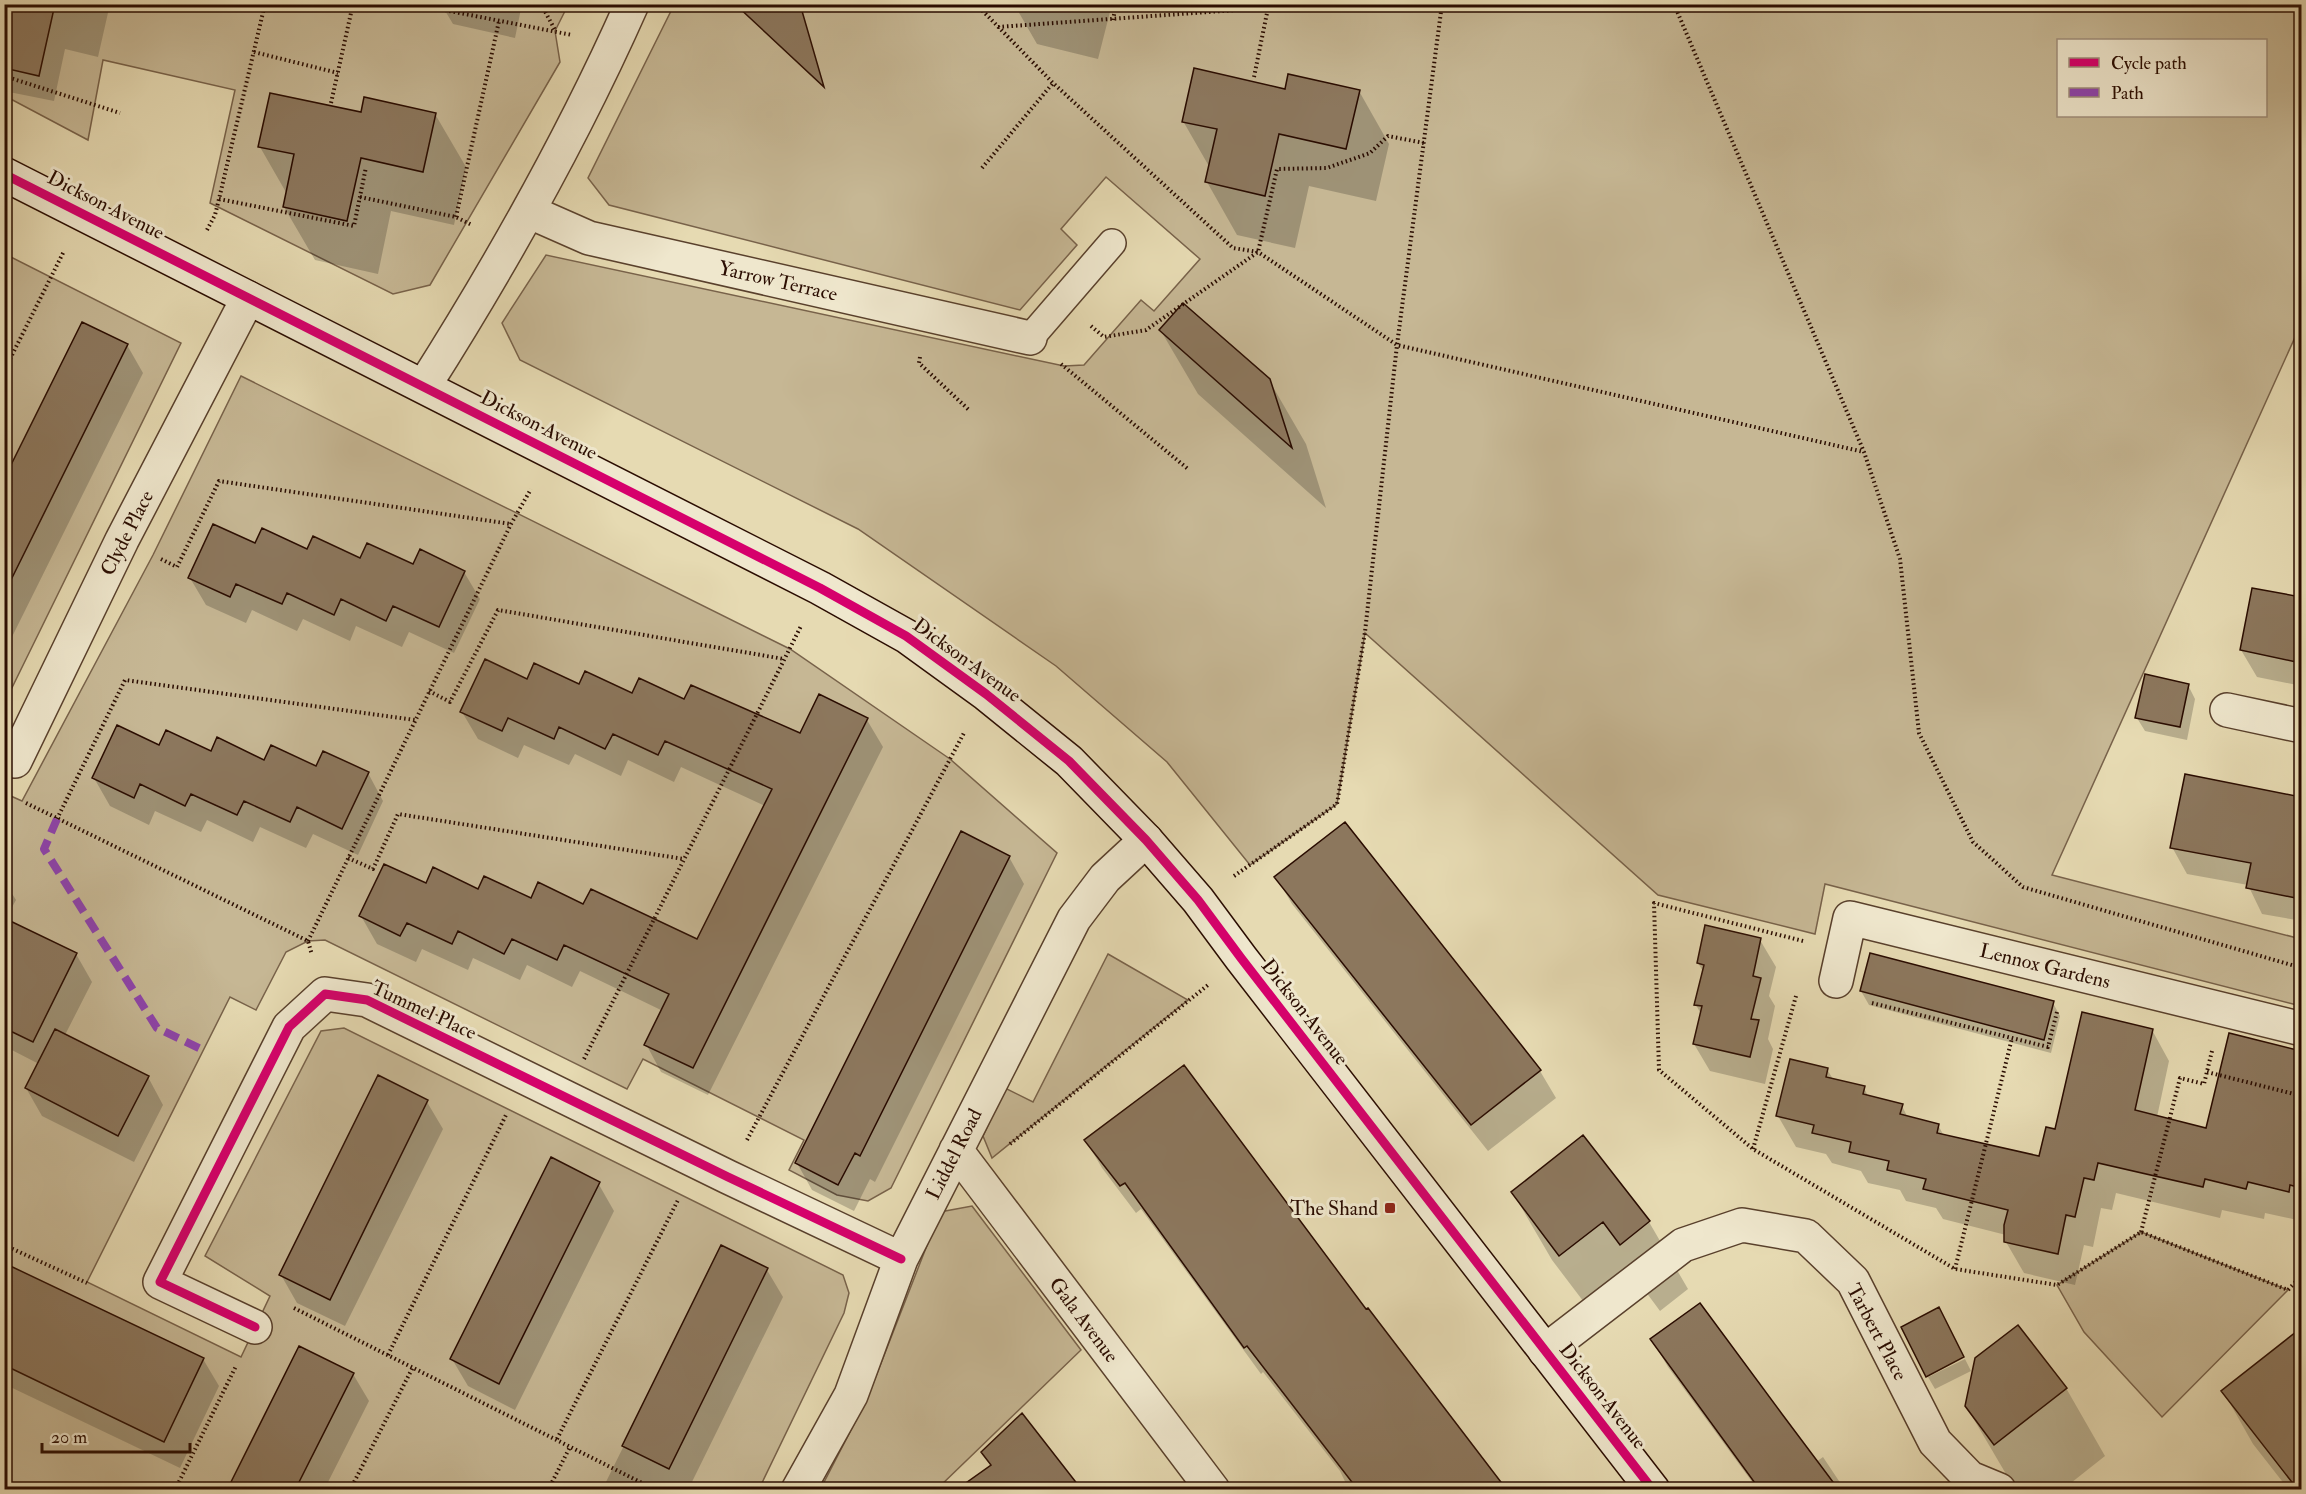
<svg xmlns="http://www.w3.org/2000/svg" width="2306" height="1494" font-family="'IM FELL Double Pica',serif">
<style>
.green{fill:#c6b794;stroke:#78624a;stroke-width:1.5;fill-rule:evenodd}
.shadow{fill:#0003}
.building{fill:#8c775d;stroke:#2a0c00;stroke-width:1.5}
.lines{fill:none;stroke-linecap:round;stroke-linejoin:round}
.lane-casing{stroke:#59402c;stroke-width:30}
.street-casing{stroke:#59402c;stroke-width:36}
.secondary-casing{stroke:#2a0c00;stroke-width:36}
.path{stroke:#2a0c00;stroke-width:4;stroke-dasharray:1.5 3;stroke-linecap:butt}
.lane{stroke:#efe7cd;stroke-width:27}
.street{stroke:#efe7cd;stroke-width:33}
.secondary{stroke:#efe7cd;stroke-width:33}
.quiet{stroke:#8e44ad;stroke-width:8;stroke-dasharray:15 8;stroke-linecap:butt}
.cycleway-casing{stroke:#efe7cd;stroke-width:13}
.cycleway{stroke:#d6006c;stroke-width:9}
.poi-dot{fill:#8f2418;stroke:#efe7cd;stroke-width:2}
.labels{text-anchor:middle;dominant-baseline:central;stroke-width:6;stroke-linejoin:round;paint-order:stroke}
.street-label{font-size:20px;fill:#2a0c00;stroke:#efe7cd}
.poi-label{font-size:20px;fill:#2a0c00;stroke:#efe7cd;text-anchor:end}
</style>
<rect width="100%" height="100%" fill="#e6dab2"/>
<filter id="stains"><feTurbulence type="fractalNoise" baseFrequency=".00333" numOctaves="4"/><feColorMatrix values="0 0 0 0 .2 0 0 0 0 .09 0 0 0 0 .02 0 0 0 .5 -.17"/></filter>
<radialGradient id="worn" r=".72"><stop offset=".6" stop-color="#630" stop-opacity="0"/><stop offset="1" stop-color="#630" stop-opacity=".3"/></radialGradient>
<path class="green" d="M 4,5 L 568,5 L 555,31 L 560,62 L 430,285 L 393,294 L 210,203 L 235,90 L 103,60 L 88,140 L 5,96 Z
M 674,5 L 2301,5 L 2301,324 L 2052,875 L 2301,939 L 2301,1006 L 1825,884 L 1815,934 L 1658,895 L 1365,633 L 1337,804 L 1250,865 L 1167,762 L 1056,666 L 858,529 L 520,360 L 502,323 L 546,255 L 1064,366 L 1084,365 L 1141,300 L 1154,311 L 1200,259 L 1106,177 L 1061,229 L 1077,245 L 1020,310 L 609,205 L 588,178 ZM 2058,40 L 2266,40 L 2266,116 L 2058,116 Z
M 5,254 L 181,343 L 5,702 Z
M 241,376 L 790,649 L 950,759 L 1057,853 L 891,1188 L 868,1201 L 837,1195 L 789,1170 L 804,1140 L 643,1059 L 627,1089 L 325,940 L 308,941 L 286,952 L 256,1010 L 230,997 L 87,1282 L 241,1357 L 270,1296 L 205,1256 L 321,1031 L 344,1028 L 843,1275 L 849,1293 L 844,1313 L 759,1489 L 5,1489 L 4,793 L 22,801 L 153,555 Z
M 1108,954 L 1188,1000 L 992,1158 L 983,1136 L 1005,1088 L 1033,1102 Z
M 972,1206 L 1081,1350 L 937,1489 L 820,1490 L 867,1399 L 940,1212 Z
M 2141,1232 L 2288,1290 L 2162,1417 L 2084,1332 L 2057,1285 Z"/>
<path class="shadow" d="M 4,4 L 110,4 L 98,57 L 65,49 L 54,101 L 4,91 Z
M 441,4 L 522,4 L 515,38 L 453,24 Z
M 1014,4 L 1112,4 L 1098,59 L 1037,44 Z
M 1286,91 L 1359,91 L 1389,144 L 1376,201 L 1309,186 L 1295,248 L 1237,235 L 1207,182 L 1210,168 L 1183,121 Z
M 362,114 L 435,114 L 466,167 L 454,225 L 391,211 L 378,274 L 315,260 L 284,207 L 287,194 L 260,147 Z
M 1161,331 L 1269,380 L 1306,444 L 1326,508 L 1198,394 Z
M 127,345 L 143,373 L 4,653 L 4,482 Z
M 256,545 L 464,572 L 480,599 L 454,653 L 409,632 L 402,647 L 356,626 L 350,641 L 303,619 L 297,631 L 252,610 L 246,623 L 206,605 L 190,578 Z
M 2253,589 L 2302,599 L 2302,686 L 2257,677 L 2241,650 Z
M 528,681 L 685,701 L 800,735 L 867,720 L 883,747 L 708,1095 L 661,1072 L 646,1044 L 663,1011 L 580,971 L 572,987 L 527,965 L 520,980 L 473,958 L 468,970 L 422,949 L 416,962 L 377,944 L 361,916 L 427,885 L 584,906 L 697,941 L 765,806 L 681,767 L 674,782 L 628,760 L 621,776 L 575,754 L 569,765 L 524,745 L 518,758 L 478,739 L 462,712 Z
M 2188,685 L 2195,699 L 2187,740 L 2145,731 L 2137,718 Z
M 159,747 L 368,773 L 383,801 L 358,855 L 313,834 L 306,848 L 260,827 L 253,842 L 207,820 L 201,832 L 155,811 L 149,825 L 110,806 L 94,778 Z
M 2186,776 L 2302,798 L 2302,921 L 2262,914 L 2248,885 L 2187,874 L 2172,847 Z
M 1344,824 L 1540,1071 L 1556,1098 L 1488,1151 L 1292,904 L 1276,877 Z
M 1009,857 L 1024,884 L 875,1182 L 870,1179 L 854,1211 L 812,1190 L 797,1163 Z
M 4,881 L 16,900 L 5,920 L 76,954 L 92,982 L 65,1035 L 148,1077 L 163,1105 L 134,1162 L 42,1116 L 26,1088 L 39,1064 L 4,1046 Z
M 1760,940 L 1776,967 L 1769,996 L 1775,1006 L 1768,1039 L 1773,1049 L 1765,1084 L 1710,1071 L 1694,1044 L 1701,1014 L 1696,1005 L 1704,973 L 1698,963 Z
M 1861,991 L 2053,1003 L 2060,1016 L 2051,1053 L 1869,1005 Z
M 2152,1030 L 2169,1061 L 2157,1117 L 2207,1130 L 2230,1035 L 2302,1052 L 2302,1221 L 2265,1213 L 2264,1219 L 2222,1210 L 2220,1218 L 2116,1193 L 2112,1210 L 2101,1208 L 2093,1247 L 2084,1245 L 2075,1285 L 2024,1273 L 2006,1242 L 2006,1235 L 1943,1219 L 1936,1208 L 1906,1201 L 1900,1190 L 1868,1183 L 1861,1171 L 1832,1163 L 1826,1154 L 1796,1147 L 1778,1116 L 1827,1069 L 1834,1081 L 1864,1088 L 1869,1098 L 1902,1106 L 1908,1118 L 1938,1125 L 1944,1136 L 2040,1158 L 2056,1131 Z
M 379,1077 L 427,1102 L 443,1129 L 345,1326 L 297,1303 L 281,1275 Z
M 1086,1141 L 1366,1312 L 1504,1490 L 1349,1490 L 1340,1471 L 1263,1372 L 1261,1374 L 1141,1209 L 1136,1213 L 1102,1168 Z
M 598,1183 L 614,1211 L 515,1410 L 468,1386 L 452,1359 Z
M 1513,1193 L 1649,1222 L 1688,1289 L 1660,1311 L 1643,1288 L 1599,1322 L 1552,1260 Z
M 722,1247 L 767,1270 L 783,1297 L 688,1490 L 602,1490 Z
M 4,1264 L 203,1359 L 219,1386 L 180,1468 L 4,1384 Z
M 1652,1340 L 1816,1462 L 1823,1457 L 1845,1490 L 1758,1490 L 1668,1367 Z
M 2274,1351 L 2302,1387 L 2302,1490 L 2289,1490 L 2253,1444 L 2223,1391 Z
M 1965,1359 L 1971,1371 L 1935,1389 L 1928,1377 Z
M 353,1374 L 369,1401 L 324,1490 L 229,1490 Z
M 2066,1388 L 2105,1456 L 2062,1490 L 2017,1490 L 2006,1474 L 1966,1406 Z"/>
<path class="building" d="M 4,4 L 55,4 L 39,76 L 4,68 Z
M 735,4 L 800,4 L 824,87 Z
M 1194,68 L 1285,89 L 1288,74 L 1360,90 L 1346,149 L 1279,134 L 1265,196 L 1205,182 L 1217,129 L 1182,122 Z
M 270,93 L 361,112 L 364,97 L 436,113 L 423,172 L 361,158 L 347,221 L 283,207 L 294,154 L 258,147 Z
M 1183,303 L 1270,379 L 1292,448 L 1159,330 Z
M 82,322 L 128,344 L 4,594 L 4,479 Z
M 213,524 L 255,543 L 262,528 L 307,549 L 313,536 L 360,558 L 367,543 L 413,564 L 420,549 L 465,571 L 439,627 L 393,606 L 386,621 L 341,599 L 334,615 L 287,593 L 282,604 L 236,584 L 230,597 L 188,578 Z
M 2252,588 L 2301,597 L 2301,663 L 2240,650 Z
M 485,659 L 527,679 L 534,663 L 579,684 L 585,671 L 632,693 L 639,678 L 684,699 L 691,685 L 800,733 L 819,694 L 868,718 L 693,1068 L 644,1045 L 669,994 L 564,945 L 557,960 L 512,939 L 504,954 L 458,931 L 452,944 L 407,923 L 400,936 L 359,916 L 384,864 L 426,883 L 433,867 L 478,889 L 484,876 L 531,898 L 538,882 L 583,904 L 591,889 L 697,939 L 772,789 L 665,741 L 658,755 L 613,734 L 605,749 L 559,727 L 554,739 L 508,718 L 502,731 L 460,712 Z
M 2145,674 L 2189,684 L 2180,727 L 2135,718 Z
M 117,725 L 159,745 L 166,730 L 211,751 L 217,737 L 264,760 L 271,745 L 316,766 L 323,751 L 369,772 L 342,829 L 297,807 L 290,822 L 244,801 L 237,815 L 191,794 L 185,806 L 140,784 L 134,798 L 92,778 Z
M 2185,774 L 2301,797 L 2301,899 L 2246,888 L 2251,863 L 2170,848 Z
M 1345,822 L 1541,1070 L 1471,1125 L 1274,877 Z
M 961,831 L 1010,856 L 860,1156 L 855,1153 L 838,1185 L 795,1163 Z
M 4,918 L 77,953 L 33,1042 L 4,1028 Z
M 1705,925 L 1761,938 L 1753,976 L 1761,978 L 1751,1019 L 1759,1020 L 1750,1057 L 1693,1044 L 1702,1006 L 1694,1005 L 1704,965 L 1697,963 Z
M 1870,953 L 2054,1001 L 2044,1040 L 1860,991 Z
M 2082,1012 L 2153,1029 L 2135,1110 L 2206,1128 L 2229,1033 L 2301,1051 L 2301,1188 L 2290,1185 L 2289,1192 L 2248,1182 L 2246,1189 L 2205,1179 L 2203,1187 L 2098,1163 L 2094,1180 L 2084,1178 L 2075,1217 L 2066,1215 L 2058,1254 L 2004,1242 L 2004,1225 L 2008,1210 L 1923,1189 L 1926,1179 L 1887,1170 L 1889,1161 L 1849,1152 L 1851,1142 L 1812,1133 L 1814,1125 L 1776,1116 L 1790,1059 L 1828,1068 L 1826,1077 L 1865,1086 L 1863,1094 L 1903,1104 L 1900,1114 L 1939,1124 L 1937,1133 L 2039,1156 L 2046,1127 L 2055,1129 Z
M 55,1029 L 149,1076 L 118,1136 L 25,1088 Z
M 1184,1065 L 1366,1309 L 1368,1308 L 1507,1490 L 1358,1490 L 1247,1346 L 1244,1348 L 1125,1183 L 1120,1186 L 1084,1140 Z
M 378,1075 L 428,1100 L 330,1300 L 279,1275 Z
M 1583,1135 L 1650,1221 L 1620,1245 L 1603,1222 L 1559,1256 L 1511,1192 Z
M 551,1157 L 600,1182 L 499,1384 L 450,1359 Z
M 721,1245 L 768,1268 L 669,1469 L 622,1446 Z
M 4,1263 L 204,1358 L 164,1442 L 4,1365 Z
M 1700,1303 L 1782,1414 L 1839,1490 L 1760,1490 L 1650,1339 Z
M 1939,1307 L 1964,1357 L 1926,1377 L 1901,1327 Z
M 2018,1325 L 2067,1388 L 1994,1445 L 1965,1406 L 1975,1358 Z
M 2301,1328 L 2301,1490 L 2298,1490 L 2221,1391 Z
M 299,1346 L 354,1373 L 295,1490 L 227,1490 Z
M 1022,1413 L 1082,1490 L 956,1490 L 991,1465 L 981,1452 Z"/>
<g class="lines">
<defs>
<path id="lane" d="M 1030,338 L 1112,243"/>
<path id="street" d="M 530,212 L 589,238 L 1030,338
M 424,386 C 502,263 573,137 632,4
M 2227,710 L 2302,726
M 4,756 L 15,761 L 122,540 L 248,298
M 1836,981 L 1850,918 L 2302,1029
M 956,1150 L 1213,1490
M 255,1327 L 160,1282 L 289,1027 L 325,994 L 367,1000 L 728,1177 L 901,1259
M 1545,1351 L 1683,1245 L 1742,1225 L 1806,1236 L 1853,1281 L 1935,1442 L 1970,1478 L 1999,1490
M 798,1490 L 851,1395 L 901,1259 L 1074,919 L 1105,878 L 1146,840"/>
<path id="secondary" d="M 4,174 L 820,588 L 906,636 L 986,694 L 1069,761 L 1146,840 L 1198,900 L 1241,958 L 1653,1490"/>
</defs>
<use href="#lane" class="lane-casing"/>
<use href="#street" class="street-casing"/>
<use href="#secondary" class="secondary-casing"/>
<path class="path" d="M 414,4 L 572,35
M 541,4 L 555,30
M 976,4 L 1053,83 L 1233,248 L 1258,252 L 1397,345 L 1864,452
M 1674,4 L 1864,452 L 1900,559 L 1919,733 L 1973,842 L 2023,887 L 2302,968
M 1113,20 L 1116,4
M 998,27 L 1320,4
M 254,52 L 338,73
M 4,76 L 120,113
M 1254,77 L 1268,8
M 331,103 L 353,4
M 982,168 L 1053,83
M 360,197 L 456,217 L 472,225
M 219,199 L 354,226 L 366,167
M 456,217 L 499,21
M 207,230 L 215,215 L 219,199 L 265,4
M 1091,326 L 1104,337 L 1146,330 L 1258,252 L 1277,169 L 1327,168 L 1370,153 L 1388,136 L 1424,143
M 920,357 L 919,363 L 969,410
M 1061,364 L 1188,469
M 4,371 L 64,251
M 161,559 L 177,567 L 219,481 L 511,524
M 429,691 L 450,702 L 498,610 L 784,659
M 26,803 L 308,941 L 312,955
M 57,819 L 125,680 L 415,720
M 348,858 L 373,869 L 398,814 L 684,859
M 1234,876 L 1337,804 L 1365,632 L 1397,345 L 1442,4
M 308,941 L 511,524 L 531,489
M 1803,941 L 1654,903 L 1659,1070 L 1753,1149 L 1955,1269 L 2057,1285 L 2141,1232 L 2288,1290 L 2302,1275
M 1872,1003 L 2048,1047 L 2057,1012
M 584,1059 L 801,626
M 2207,1072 L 2302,1096
M 747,1140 L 965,731
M 1010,1144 L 1208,985
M 1753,1149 L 1796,996
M 2141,1232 L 2180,1078 L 2204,1084 L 2212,1051
M 4,1245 L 87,1283
M 1955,1269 L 2012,1038
M 294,1308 L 656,1490
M 388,1355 L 506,1115
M 557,1439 L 678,1200
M 175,1490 L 236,1366
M 350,1490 L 413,1367
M 548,1490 L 570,1447"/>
<use href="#lane" class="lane"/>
<use href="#street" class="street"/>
<use href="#secondary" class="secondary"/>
<path class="quiet" d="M 57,819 L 44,849 L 157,1028 L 203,1050"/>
<defs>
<path id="cycleway" d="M 4,174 L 820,588 L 906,636 L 986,694 L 1069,761 L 1146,840 L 1198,900 L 1241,958 L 1653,1490
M 255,1327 L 160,1282 L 289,1027 L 325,994 L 367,1000 L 728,1177 L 901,1259"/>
</defs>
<use href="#cycleway" class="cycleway-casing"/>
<use href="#cycleway" class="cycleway"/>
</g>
<rect class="poi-dot" x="1384" y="1202" width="12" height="12" rx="3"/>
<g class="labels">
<g class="street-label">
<text transform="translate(106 205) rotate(27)">Dickson Avenue</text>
<text transform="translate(778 281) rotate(13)">Yarrow Terrace</text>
<text transform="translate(539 425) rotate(27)">Dickson Avenue</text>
<text transform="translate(127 533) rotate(-63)">Clyde Place</text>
<text transform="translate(967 660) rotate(36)">Dickson Avenue</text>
<text transform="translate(2045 966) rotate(14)">Lennox Gardens</text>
<text transform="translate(424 1010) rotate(25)">Tummel Place</text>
<text transform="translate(1305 1012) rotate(52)">Dickson Avenue</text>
<text transform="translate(954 1154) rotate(-63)">Liddel Road</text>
<text transform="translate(1084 1320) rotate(53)">Gala Avenue</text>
<text transform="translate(1877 1332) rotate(62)">Tarbert Place</text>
<text transform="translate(1603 1396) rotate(52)">Dickson Avenue</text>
</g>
<g class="poi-label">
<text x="1378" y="1208">The Shand</text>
</g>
</g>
<rect width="2306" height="1494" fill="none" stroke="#e6dab2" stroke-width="24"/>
<rect x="6" y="6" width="2294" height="1482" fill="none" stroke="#2a0c00" stroke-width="3"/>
<rect x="12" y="12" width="2282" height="1470" fill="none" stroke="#2a0c00" stroke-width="1.5"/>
<rect x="2057" y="39" width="210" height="78" fill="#efe7cd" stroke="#a08f7b" stroke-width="1.5"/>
<rect x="2069" y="58" width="30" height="9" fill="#d6006c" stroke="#a08f7b" stroke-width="1.5"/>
<text x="2111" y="69" font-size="18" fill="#2a0c00">Cycle path</text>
<rect x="2069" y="88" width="30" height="9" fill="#8e44ad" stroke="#a08f7b" stroke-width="1.5"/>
<text x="2111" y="99" font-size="18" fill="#2a0c00">Path</text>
<path d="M42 1443v9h148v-9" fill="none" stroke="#2a0c00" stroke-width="3"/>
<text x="51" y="1443" font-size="18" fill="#2a0c00" stroke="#efe7cd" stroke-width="4.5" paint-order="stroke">20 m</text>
<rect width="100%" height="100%" filter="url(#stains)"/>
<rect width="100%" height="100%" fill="url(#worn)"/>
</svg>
